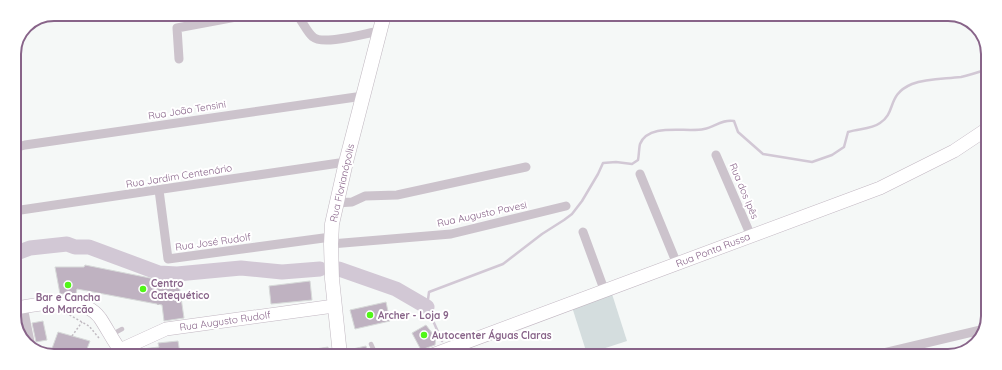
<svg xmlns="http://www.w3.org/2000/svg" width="1002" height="370" font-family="Quicksand,sans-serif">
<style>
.green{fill:#d4ddde}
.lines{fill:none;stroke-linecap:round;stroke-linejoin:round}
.stream{stroke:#d2c8d5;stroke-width:2.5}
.river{stroke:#d2c8d5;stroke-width:15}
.building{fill:#bfb2c1;stroke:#d7dad9}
.secondary-casing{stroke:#c2b7c2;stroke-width:14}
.primary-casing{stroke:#c1b8c1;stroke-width:15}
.path{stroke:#c1bbc2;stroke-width:1.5;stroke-dasharray:2 2;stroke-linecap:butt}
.lane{stroke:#ccc3cc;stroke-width:4.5}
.street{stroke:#ccc3cc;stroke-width:9}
.secondary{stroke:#fff;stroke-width:13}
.primary{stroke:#fff;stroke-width:14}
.poi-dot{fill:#51f617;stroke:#fff;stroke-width:1.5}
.labels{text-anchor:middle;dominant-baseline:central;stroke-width:4;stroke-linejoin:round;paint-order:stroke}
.street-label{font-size:10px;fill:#886489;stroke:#fff}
.poi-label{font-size:10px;font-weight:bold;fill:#886489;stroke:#fff;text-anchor:start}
.rim{fill:none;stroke:#886489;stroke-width:2}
</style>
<rect width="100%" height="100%" fill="#f5f8f7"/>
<path class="green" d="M 612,294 L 627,341 L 587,354 L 572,307 Z"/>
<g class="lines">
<path class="stream" d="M 442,341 L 427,307 L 429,292 L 503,264 L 542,234 L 564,220 L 572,214 L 582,201 L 598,174 L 603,163 L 616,162 L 632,164 L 638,160 C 639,155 639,148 640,144 C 649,122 687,133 704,129 C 715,127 722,119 734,121 L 738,132 L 763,154 L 812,162 L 832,155 L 844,147 L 848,132 C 859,128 870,130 880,123 C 897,112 886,95 912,84 C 928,78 945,79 961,77 C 970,75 979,72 988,69"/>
<path class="river" d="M 14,254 L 30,248 L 67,244 L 75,247 L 89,247 L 159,273 L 177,274 L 241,268 L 282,272 L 320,269
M 339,269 L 396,289 L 427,307"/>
</g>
<path class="building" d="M 85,265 L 160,280 L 159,287 L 179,284 L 184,318 L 164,321 L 162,305 L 77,289 L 76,294 L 60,294 L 55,267 L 84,267 Z
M 310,281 L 312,300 L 271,304 L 269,286 Z
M 386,302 L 390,321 L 355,329 L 350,310 Z
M 43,321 L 47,340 L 36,342 L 32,323 Z
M 426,325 L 436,338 L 435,345 L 421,350 L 412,333 Z
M 58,332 L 90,341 L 85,354 L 50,354 Z
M 178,341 L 180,354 L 133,354 L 142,349 L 159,347 L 158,343 Z
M 366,346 L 368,355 L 348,355 L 348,350 Z
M 328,347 L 329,355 L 303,355 L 303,351 Z"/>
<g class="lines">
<defs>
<path id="secondary" d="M 14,308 C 39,305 82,293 100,318 C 108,330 114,343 123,354
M 120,350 L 166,329 L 334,306
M 432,355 L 880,188 L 954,151 L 987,129"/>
<path id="primary" d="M 340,355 L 332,279 L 331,244 L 332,224 L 346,162 L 384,15"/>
</defs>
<use href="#secondary" class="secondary-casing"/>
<use href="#primary" class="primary-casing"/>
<path class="path" d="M 156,300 L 158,301 L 158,305
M 66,313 L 89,326 L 99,338
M 72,336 L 82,322"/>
<path class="lane" d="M 111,335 L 122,329
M 371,344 L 376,355"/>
<path class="street" d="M 297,15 C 303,22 307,32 313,37 C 323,46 366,33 380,31
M 179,59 L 177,28 L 252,14
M 14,148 L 25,145 L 363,96
M 716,155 L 751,236
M 640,174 L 677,264
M 159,190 L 168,259 L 331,237
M 14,198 L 17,211
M 336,203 L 352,202 L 365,196 L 397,195 L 526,167
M 14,211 L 346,162
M 583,232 L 605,292
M 331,244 L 451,234 L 566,206
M 23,307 L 31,347
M 871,356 L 985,329"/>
<use href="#secondary" class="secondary"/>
<use href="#primary" class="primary"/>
</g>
<g class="poi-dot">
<circle cx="68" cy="285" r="4"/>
<circle cx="143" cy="289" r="4"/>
<circle cx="370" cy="315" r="4"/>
<circle cx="424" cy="335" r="4"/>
</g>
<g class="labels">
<g class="street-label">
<text transform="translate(187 110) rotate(-9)">Rua João Tensini</text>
<text transform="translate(179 176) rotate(-9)">Rua Jardim Centenário</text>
<text transform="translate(342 183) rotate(-77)">Rua Florianópolis</text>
<text transform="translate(744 191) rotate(67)">Rua dos Ipês</text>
<text transform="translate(482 214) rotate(-12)">Rua Augusto Pavesi</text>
<text transform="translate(213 242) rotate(-8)">Rua José Rudolf</text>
<text transform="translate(713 250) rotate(-21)">Rua Ponta Russa</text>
<text transform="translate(225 321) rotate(-8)">Rua Augusto Rudolf</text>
</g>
<g class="poi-label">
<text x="151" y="283">Centro<tspan x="151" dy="12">Catequético</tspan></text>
<text x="68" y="297" text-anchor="middle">Bar e Cancha<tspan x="68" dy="12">do Marcão</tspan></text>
<text x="378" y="315">Archer - Loja 9</text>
<text x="432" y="335">Autocenter Águas Claras</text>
</g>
</g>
<path d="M0 0H1002V370H0ZM54 21H948A33 33 0 0 1 981 54V316A33 33 0 0 1 948 349H54A33 33 0 0 1 21 316V54A33 33 0 0 1 54 21Z" fill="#fff" fill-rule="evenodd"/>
<path class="rim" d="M54 21H948A33 33 0 0 1 981 54V316A33 33 0 0 1 948 349H54A33 33 0 0 1 21 316V54A33 33 0 0 1 54 21Z"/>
</svg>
